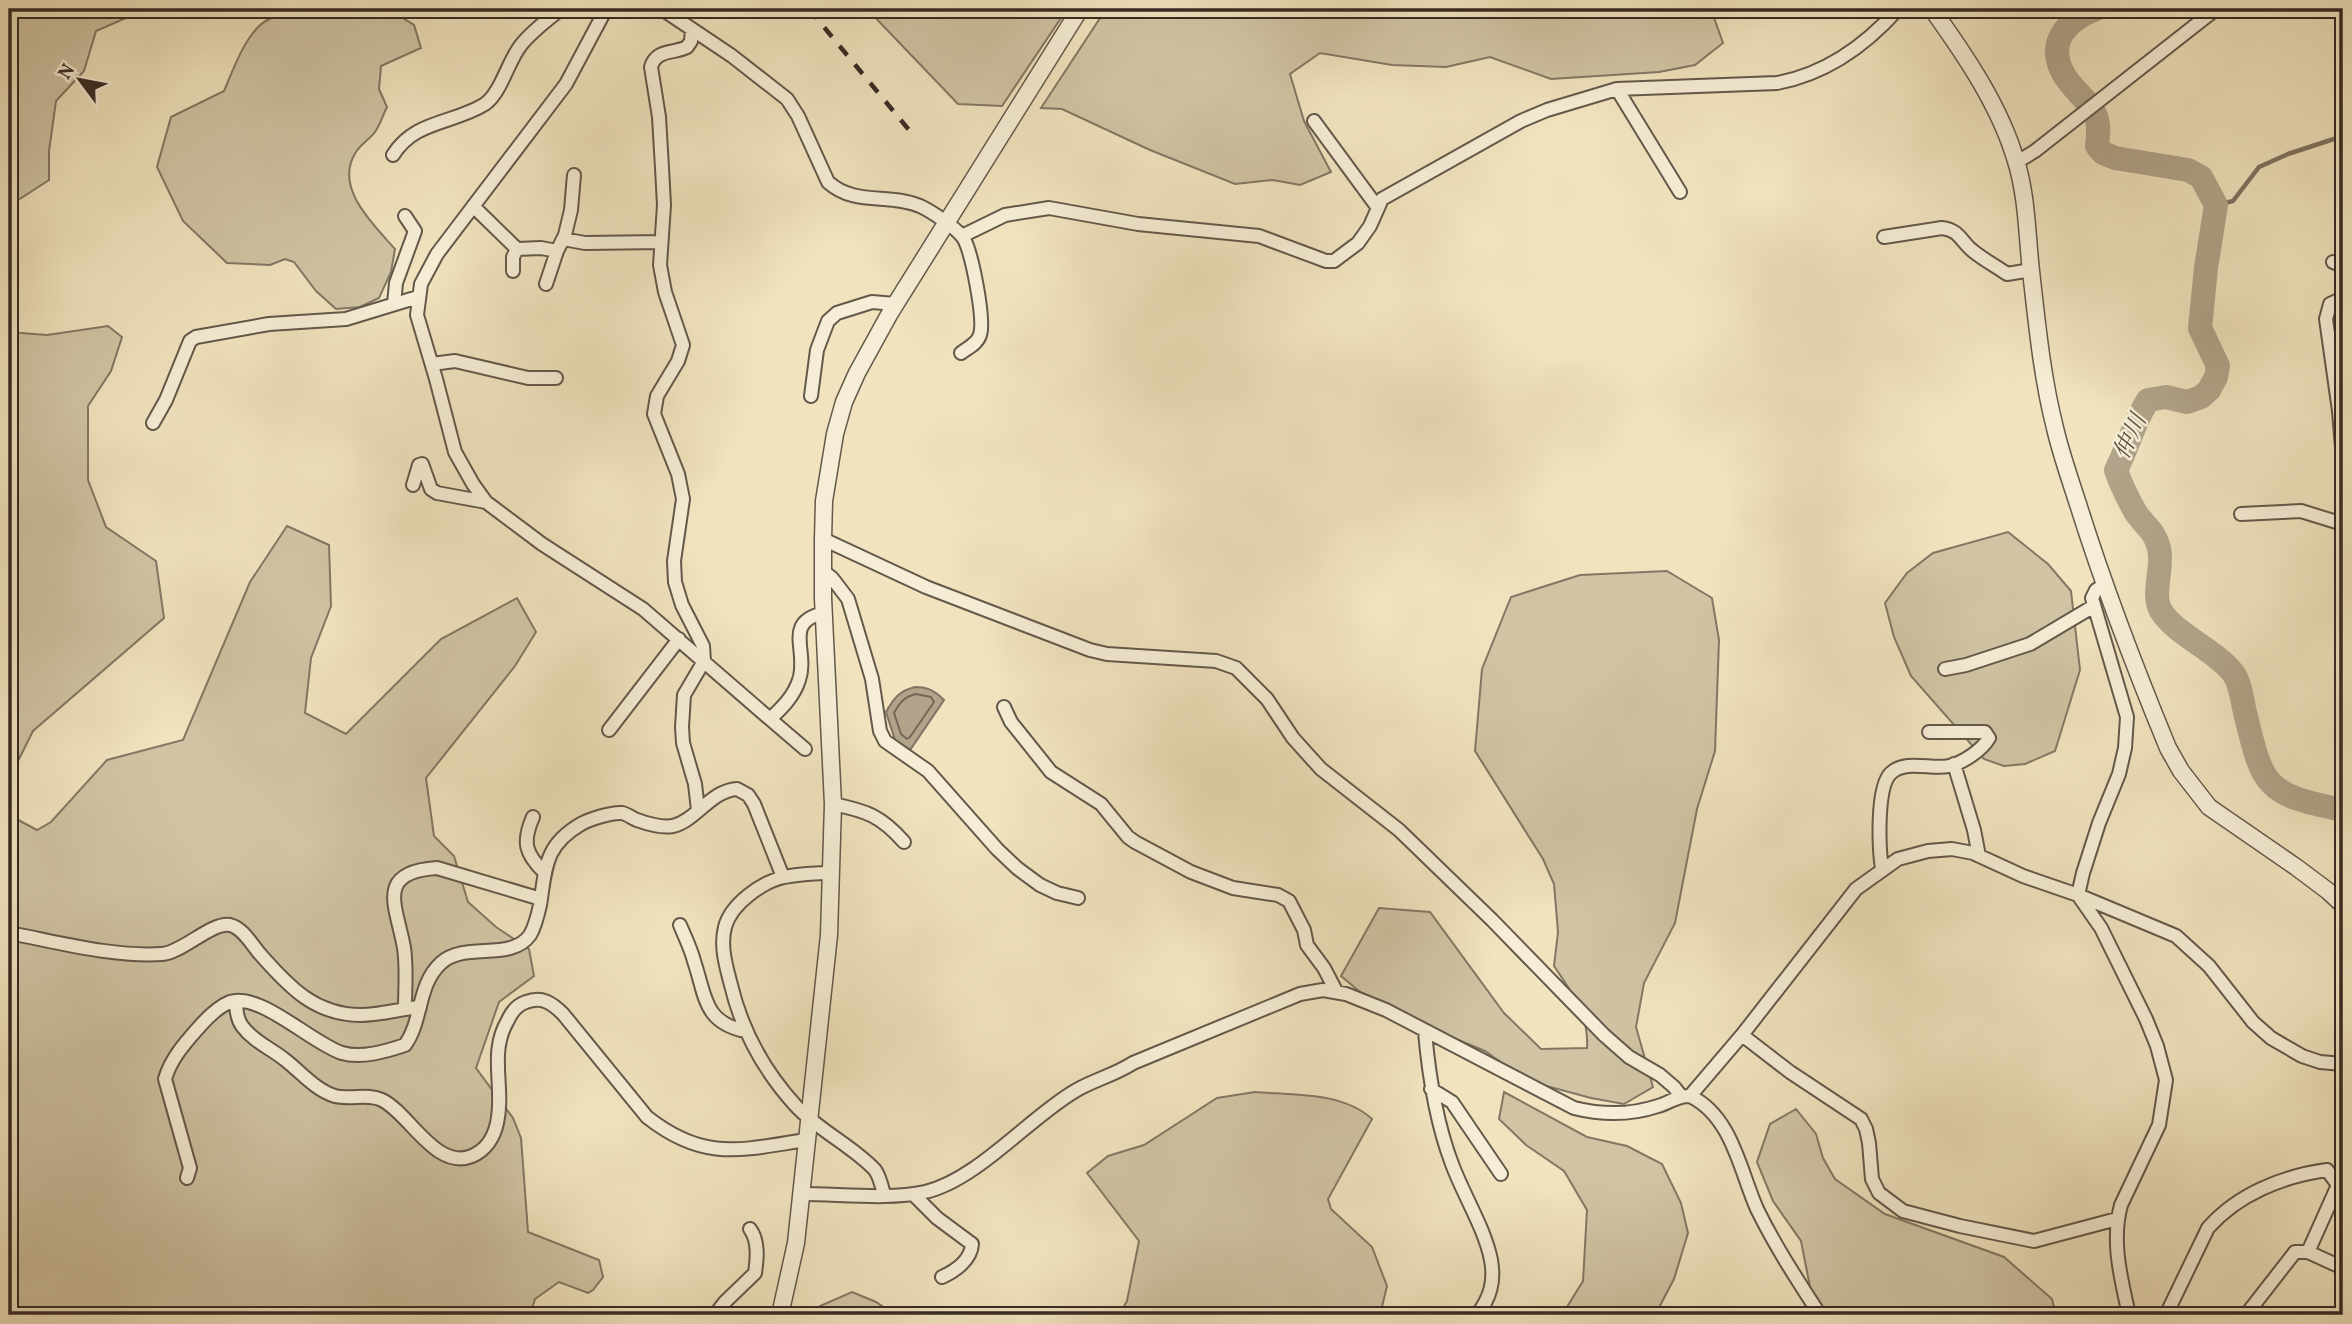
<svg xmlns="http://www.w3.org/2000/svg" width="2352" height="1324" font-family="Vollkorn,'Noto Serif JP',serif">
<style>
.green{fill:#d0c4a4;stroke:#837764;stroke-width:2}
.water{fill:#b1a48a;stroke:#807362;stroke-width:2}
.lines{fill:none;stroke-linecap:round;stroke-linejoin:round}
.shore{stroke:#746758;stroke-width:2}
.stream{stroke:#807362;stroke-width:4.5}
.river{stroke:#b1a48a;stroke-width:24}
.minor-casing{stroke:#64584b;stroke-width:16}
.tertiary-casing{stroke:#64584b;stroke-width:19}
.minor{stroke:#f5edd5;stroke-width:12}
.tertiary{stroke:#f5edd5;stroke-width:16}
.rail{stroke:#362a25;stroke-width:4.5;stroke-dasharray:12 12;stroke-linecap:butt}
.labels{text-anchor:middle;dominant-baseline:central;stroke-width:5;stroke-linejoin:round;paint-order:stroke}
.water-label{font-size:23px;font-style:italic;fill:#5b4f43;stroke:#f5edd5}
</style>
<rect width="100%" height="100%" fill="#f0e3be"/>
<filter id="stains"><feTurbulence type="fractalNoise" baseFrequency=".00286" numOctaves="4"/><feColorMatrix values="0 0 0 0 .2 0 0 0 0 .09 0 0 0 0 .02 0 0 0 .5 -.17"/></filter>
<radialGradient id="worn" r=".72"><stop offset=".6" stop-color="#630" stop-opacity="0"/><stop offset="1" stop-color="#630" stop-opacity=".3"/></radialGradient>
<path class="green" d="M 9,9 L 137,9 L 135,14 L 96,31 L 84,71 L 56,101 L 49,151 L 49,180 L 9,206 Z
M 293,9 L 388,9 L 414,25 L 421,48 L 381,66 L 379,89 L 387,107 C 383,115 380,125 375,132 C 370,139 361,144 356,152 C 333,187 373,224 395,249 L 391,272 L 379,298 L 360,307 L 336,309 L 316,291 L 294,262 L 285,259 L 270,265 L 227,263 L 183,221 L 157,167 L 171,117 L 224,91 C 233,70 242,44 258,27 C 267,18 282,13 293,9 Z
M 867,9 L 1067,9 L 1002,106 L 958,104 Z
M 1106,9 L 1704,9 L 1713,15 L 1723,43 L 1695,65 L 1659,72 L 1551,79 L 1490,57 L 1446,67 L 1392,65 L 1320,53 L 1290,74 L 1304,121 L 1331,172 L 1300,185 L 1273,180 L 1235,184 L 1150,150 L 1062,109 L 1041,108 Z
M 108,326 L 122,337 L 111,371 L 88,406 L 88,480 L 106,527 L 156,561 L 164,618 L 33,731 L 9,779 L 9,332 L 47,335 Z
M 287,526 L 329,545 L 331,606 L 311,658 L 305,713 L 346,734 L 441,639 L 517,598 L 536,632 L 515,666 L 426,778 L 434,836 L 454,856 L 468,902 L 496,927 L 529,949 L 534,976 L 499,1002 L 476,1068 L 513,1118 L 521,1138 L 528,1232 L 599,1260 L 603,1277 L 593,1290 L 588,1293 L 559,1282 L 535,1299 L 530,1315 L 9,1315 L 9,815 L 37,830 L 51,822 L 107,760 L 183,740 L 250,582 Z
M 2008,532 L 2048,564 L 2071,591 L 2080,670 L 2055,751 L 2025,764 L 2004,766 L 1984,759 L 1911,676 L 1894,637 L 1885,603 L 1907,573 L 1933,553 Z
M 1667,571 L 1712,598 L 1719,640 L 1715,751 L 1697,809 L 1675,923 L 1644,983 L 1636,1027 L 1653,1087 L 1624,1104 L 1591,1098 L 1539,1084 L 1513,1071 L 1485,1051 L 1417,1023 L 1390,1006 L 1360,992 L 1341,976 L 1379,908 L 1430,912 L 1504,1013 L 1541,1049 L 1587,1048 C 1589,1014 1572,993 1554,966 L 1558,932 L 1554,884 L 1543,859 L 1475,751 L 1482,669 L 1511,597 L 1580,575 Z
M 1255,1092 C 1293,1095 1343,1092 1372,1119 L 1328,1199 L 1331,1209 L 1372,1247 L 1387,1286 L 1380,1315 L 1119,1315 L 1127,1301 L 1139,1241 L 1087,1173 L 1108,1156 L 1144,1145 L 1217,1098 Z
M 1504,1092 L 1587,1137 L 1627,1146 L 1662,1164 L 1681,1203 L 1688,1233 L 1674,1279 L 1655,1315 L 1562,1315 L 1583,1281 L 1587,1210 L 1564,1171 L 1526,1145 L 1499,1119 Z
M 1796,1109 L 1816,1134 L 1823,1158 L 1835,1179 L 1885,1214 L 2004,1257 L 2052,1299 L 2056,1315 L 1805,1315 L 1813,1302 L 1801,1241 L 1773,1201 L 1757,1162 L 1770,1124 Z
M 852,1292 L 876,1302 L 895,1315 L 814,1315 L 820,1306 Z"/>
<path class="water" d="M 915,687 C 928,687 935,691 944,700 L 910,750 L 895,740 L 886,712 C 894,698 899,691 915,687 Z"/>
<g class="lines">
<path class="shore" d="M 916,694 L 931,697 L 934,702 L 910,737 L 907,739 L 901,734 L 894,713 C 900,702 904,697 916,694 Z"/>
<path class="stream" d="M 2216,205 L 2233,201 L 2259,167 L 2288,154 L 2343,136"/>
<path class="river" d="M 2096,9 C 2069,19 2047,40 2062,71 C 2069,87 2087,98 2095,114 C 2100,124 2098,136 2097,146 L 2103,153 L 2115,158 L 2188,170 L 2201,177 L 2216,205 L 2206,268 L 2200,328 L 2218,366 L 2216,377 L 2209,390 L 2201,397 L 2187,402 L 2166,397 L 2148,400 C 2134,422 2128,447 2116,470 C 2121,485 2128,499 2136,513 C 2145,526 2155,531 2159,548 C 2164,567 2151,594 2161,611 C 2175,634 2215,650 2233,673 C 2240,682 2242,698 2244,708 C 2263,786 2262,794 2343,810"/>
<defs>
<path id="minor" d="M 606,9 L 566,84 L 437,254 L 421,284 L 417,315 L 436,379 L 455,452 L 473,484 L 486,502 L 542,544 L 643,609 L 770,719 C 782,708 794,696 799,680 C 809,651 782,622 824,613
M 662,9 L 732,56 L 787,99 L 798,116 L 828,182 C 854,206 889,193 920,206 C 931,211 958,229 964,239 C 972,254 985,319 980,335 C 977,344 969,347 961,353
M 692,29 L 691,41 L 687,47 C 673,54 656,49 651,67 L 659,117 L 662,168 L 664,205 L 660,265 L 665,292 L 683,345 L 678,361 L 657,396 L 654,414 L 678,474 L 683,499 L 674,561 L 675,582 L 682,605 L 703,646 L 704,661 L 684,695 L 682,727 L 683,743 L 695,784 L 698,810
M 1617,89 L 1680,192
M 1314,121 L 1378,208
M 393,155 C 415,120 453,124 485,104 C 501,93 508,61 521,45 C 532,31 547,20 561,9
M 2017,162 L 2035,151 L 2216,9
M 473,206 L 517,249 L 541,248 L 557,251
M 962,236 L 1005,215 L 1049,208 L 1138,224 L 1259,236 L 1326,261 L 1334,261 L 1358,243 L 1370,226 L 1382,199 L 1521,121 L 1547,110 L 1617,89 L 1777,83 C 1826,74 1865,46 1898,9
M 1884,237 L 1942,228 C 1960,230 1961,242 1973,251 C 1984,260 1996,266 2007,274 L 2031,270
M 563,239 L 585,243 L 661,242
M 2333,262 L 2343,266
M 513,271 L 513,257 L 517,249
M 546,284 L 557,251 L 565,235 L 571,210 L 574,175
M 2343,298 L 2330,304 L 2326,319 L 2339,411 L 2343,460
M 394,304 L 396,283 L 415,231 L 405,216
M 432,364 L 455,361 L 528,378 L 556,378
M 811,396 L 817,350 L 828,321 L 837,313 L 872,302 L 895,304
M 153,423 L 166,400 L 190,341 L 196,337 L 269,324 L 346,319 L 418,297
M 413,485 L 419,465 L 422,464 L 431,489 L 437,493 L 486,502
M 2241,514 L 2301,511 L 2343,524
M 823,539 L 926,587 L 1090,650 L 1107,654 L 1216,661 L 1236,668 L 1267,699 L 1293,738 L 1321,769 L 1399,830 L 1492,920 L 1604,1035 L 1629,1057 L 1660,1075 L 1674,1087 L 1681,1096
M 823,571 L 832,578 L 848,599 L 872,679 L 880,731 L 885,741 L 928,771 L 997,849 L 1017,868 L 1040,885 L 1057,893 L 1078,898
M 2104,585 L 2096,590 L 2092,598 L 2127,717 L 2125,748 L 2119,774 L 2099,823 L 2083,873 L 2078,895 L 2101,928 L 2146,1019 L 2157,1046 L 2166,1080 L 2159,1125 L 2121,1205 C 2111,1242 2121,1278 2129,1315
M 1945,669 L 1966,665 L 2030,644 L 2094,606
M 1004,707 L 1011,722 L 1051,772 L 1101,804 L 1128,837 L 1135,842 L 1191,872 L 1233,888 L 1278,895 L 1289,901 L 1304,930 L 1307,945 L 1324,968 L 1336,991
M 770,719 L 805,749
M 609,730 L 679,639
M 1954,764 L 1974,830 L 1979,856
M 833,804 C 867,811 881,816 904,842
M 533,817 C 522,842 525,854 545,873
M 1882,869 C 1879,849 1876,787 1891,773 C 1906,759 1932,770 1949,766 C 1963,763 1982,750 1989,738 L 1985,732 L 1929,732
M 832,873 C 817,873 800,874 784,877 C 762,882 731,904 725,927 C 720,946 726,966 731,985 C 742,1031 764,1071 796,1106 C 818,1130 854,1147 875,1170 C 880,1177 882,1187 884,1195
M 680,925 C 685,937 691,949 694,961 C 706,996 703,1022 745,1031
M 9,933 C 58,942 111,957 162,954 C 182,953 211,922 230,925 C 243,928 252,945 260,954 C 289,987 315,1015 361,1015 C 381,1015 400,1009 420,1007
M 236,1001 C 236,1010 237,1019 242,1026 C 253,1041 270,1048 284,1059 C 300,1071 315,1090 335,1096 C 351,1100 368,1093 382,1100 C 409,1113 436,1171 472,1156 C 486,1150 494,1137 497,1123 C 505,1087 488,1053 508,1020 C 512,1011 517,1005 526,1002 C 542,996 552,1003 563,1014 L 647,1117 C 704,1162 741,1150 806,1140
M 405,1008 C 405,989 407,967 404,948 C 397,907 374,872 437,868 L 541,899
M 1425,1032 C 1429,1077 1436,1122 1452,1164 C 1463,1194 1485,1229 1491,1260 C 1495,1282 1490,1298 1477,1315
M 1742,1035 L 1790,1072 L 1861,1119 L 1866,1129 L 1869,1143 L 1872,1179 L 1879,1193 L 1903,1211 L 1960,1226 L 2034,1241 L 2117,1219
M 1431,1089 L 1452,1102 L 1501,1174
M 1690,1096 C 1732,1116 1740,1171 1757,1209 C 1775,1246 1798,1281 1820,1315
M 187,1178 L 190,1168 L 165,1079 C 171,1058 186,1042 200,1026 C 208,1017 220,1006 230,1002 C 260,992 313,1044 342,1053 C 361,1059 387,1051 405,1045 C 423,1020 417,985 441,963 C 465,941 511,962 530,935 C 535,927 538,914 540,905 C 546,866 545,845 581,824 C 590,819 612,812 622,813 C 627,814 632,818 637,820 C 648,824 661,828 673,826 C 697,820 710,791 737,789 L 748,795 L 754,804 L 783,877
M 802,1194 C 840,1194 889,1200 925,1192 C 977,1180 1029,1118 1075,1091 C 1093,1080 1115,1075 1133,1063 L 1300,994 L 1323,990 L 1346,994 L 1386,1010 L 1574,1108 C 1602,1115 1631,1115 1658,1106 C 1669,1103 1678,1095 1690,1096 L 1742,1035 L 1856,889 L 1898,859 L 1928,851 L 1952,849 L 1973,853 L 2023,876 L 2078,895 L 2176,936 L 2209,966 L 2253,1022 L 2271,1038 L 2302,1056 L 2320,1062 L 2343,1064
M 913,1194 L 937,1218 L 972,1244 C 971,1260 955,1271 942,1277
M 715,1315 L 725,1302 L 755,1273 C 757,1259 759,1241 750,1229
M 2166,1315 L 2208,1228 C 2238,1194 2283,1176 2327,1170 L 2338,1185 L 2308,1252
M 2246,1315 L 2295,1252 L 2308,1252 L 2343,1268"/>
<path id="tertiary" d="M 1932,9 C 1965,55 2000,106 2016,161 C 2027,196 2027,235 2031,271 C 2037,324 2042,377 2055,428 C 2061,454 2070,479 2078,504 C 2104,587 2135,668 2168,748 L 2181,771 L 2209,807 L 2296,867 L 2328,891 L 2343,905
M 780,1315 L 796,1243 L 829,935 L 833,804 L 823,598 L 823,539 L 824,501 L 835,434 L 844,402 L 857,373 L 890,313 L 1080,9"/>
</defs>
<use href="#minor" class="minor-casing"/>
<use href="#tertiary" class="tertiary-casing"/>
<use href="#minor" class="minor"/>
<use href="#tertiary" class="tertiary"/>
<path class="rail" d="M 809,9 L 914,136"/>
</g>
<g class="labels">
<g class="water-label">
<text transform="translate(2131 437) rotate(-65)">仲川</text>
</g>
</g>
<rect width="2352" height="1324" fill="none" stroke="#f0e3be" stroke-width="35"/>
<rect x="10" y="10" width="2331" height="1303" fill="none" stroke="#362a25" stroke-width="3.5"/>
<rect x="18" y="18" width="2317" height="1289" fill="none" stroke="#362a25" stroke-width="2"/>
<g transform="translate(80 80) rotate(302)" stroke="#f5edd5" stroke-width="5" paint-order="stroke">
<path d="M0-5L12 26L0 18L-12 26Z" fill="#362a25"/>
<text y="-10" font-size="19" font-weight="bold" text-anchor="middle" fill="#362a25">N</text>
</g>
<rect width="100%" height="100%" filter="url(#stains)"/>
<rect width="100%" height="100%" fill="url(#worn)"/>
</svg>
